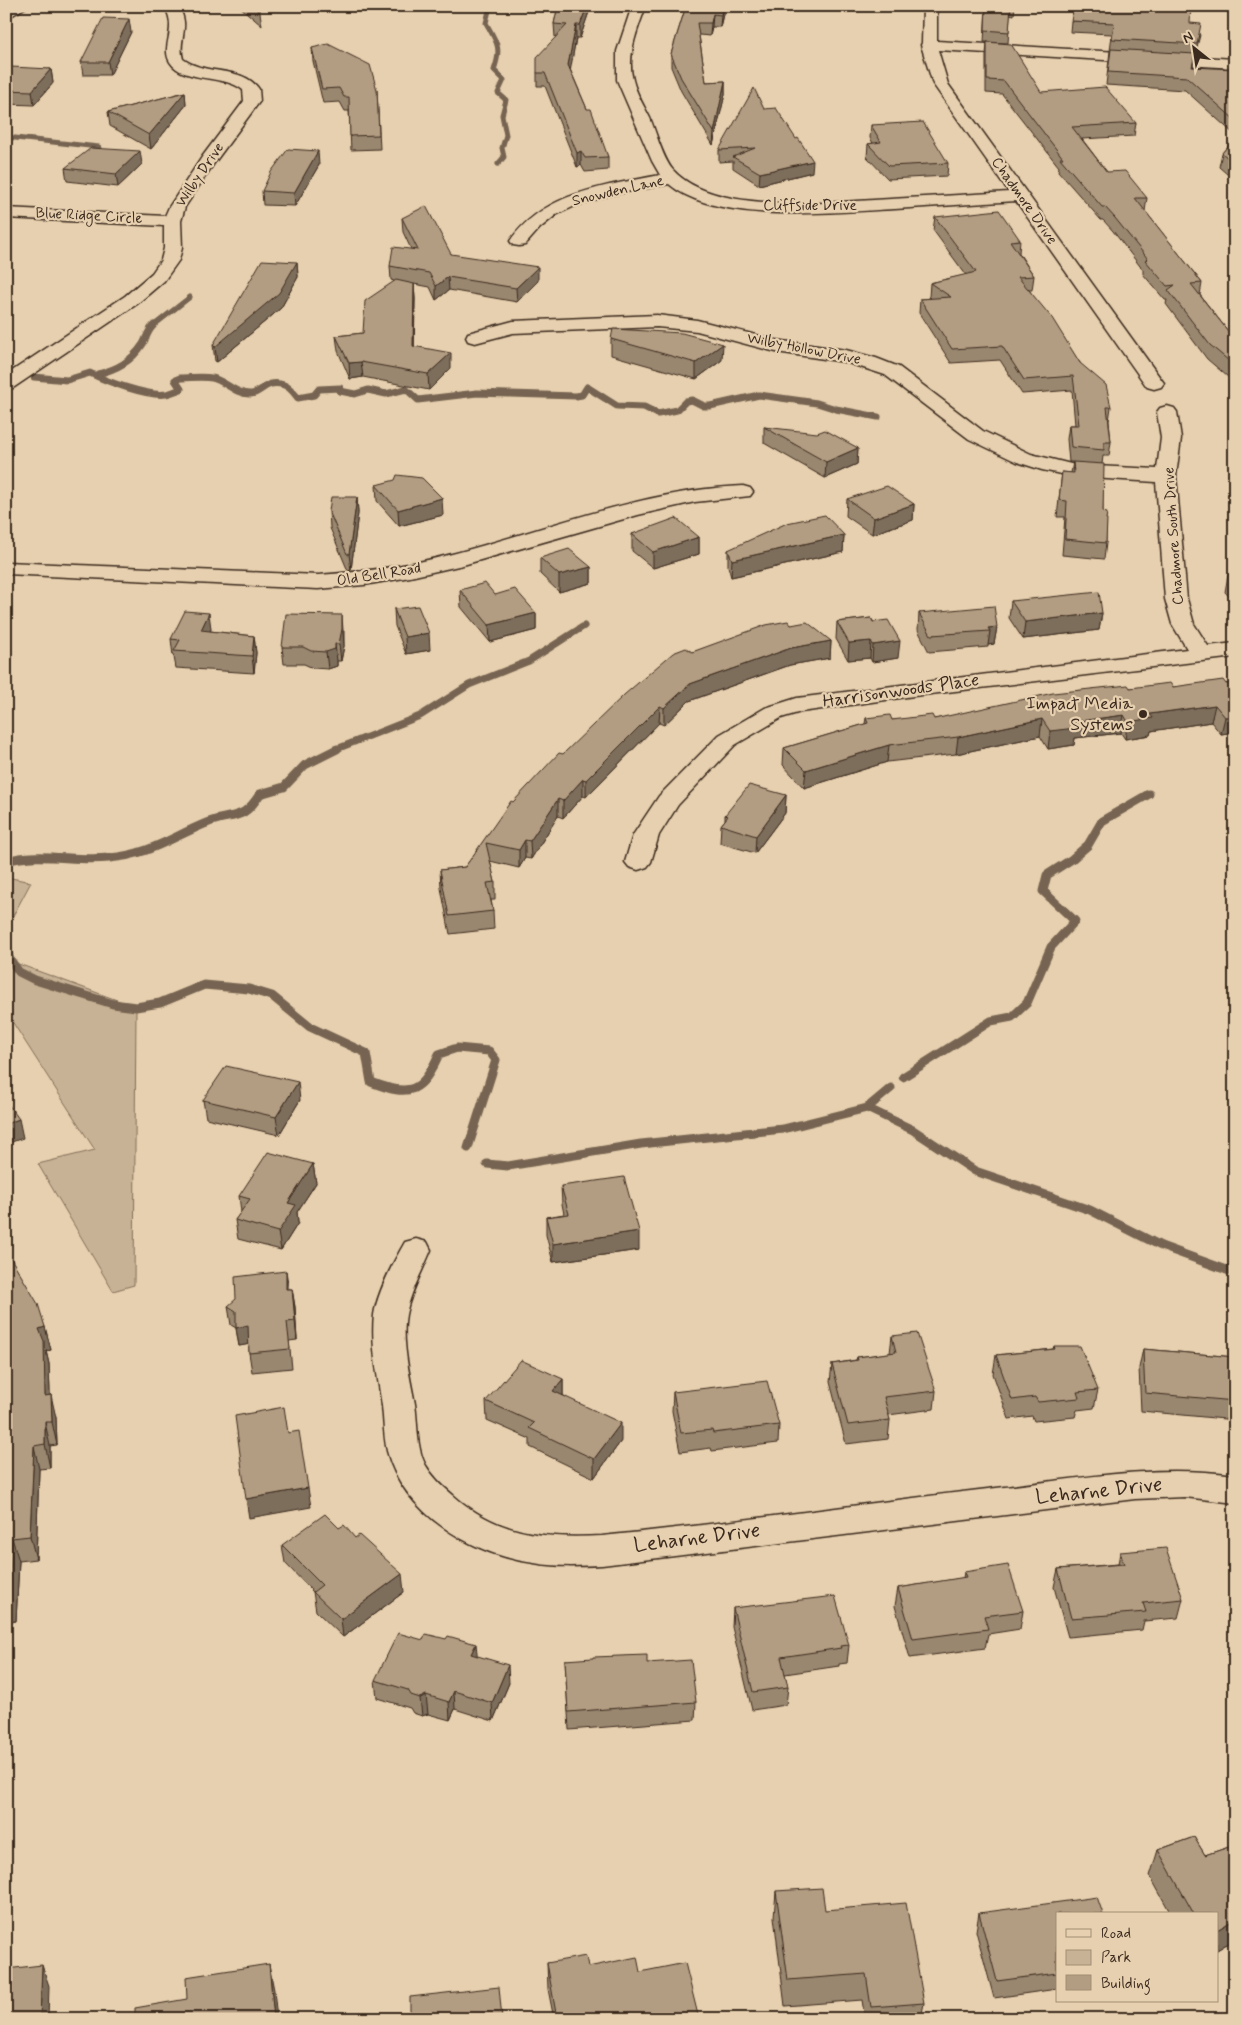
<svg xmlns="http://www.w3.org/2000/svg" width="1241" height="2025" font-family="Mynerve,sans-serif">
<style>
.green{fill:#c8b295;stroke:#826e5a}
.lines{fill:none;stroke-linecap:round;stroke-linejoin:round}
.stream-far2{stroke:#766451;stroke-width:5}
.stream-far1{stroke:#766451;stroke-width:7}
.stream{stroke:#766451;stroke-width:9}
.minor-casing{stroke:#3b2a1e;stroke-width:3}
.minor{fill:#e7d0af;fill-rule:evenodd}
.wall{fill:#9a8770;stroke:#3b2a1e}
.shaded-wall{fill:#7d6e5b;stroke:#3b2a1e}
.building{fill:#b39d82;stroke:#3b2a1e}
.poi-dot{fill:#3b2a1e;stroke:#e7d0af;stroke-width:2}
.labels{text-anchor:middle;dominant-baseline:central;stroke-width:4.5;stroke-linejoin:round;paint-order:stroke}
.far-street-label{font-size:15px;fill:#3b2a1e;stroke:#e7d0af}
.street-label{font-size:18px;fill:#3b2a1e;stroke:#e7d0af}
.poi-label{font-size:18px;fill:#3b2a1e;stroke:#e7d0af;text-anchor:end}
.near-street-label{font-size:21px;fill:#3b2a1e;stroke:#e7d0af}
</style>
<rect width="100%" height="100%" fill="#e7d0af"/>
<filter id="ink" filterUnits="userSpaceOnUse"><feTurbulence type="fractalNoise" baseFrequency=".02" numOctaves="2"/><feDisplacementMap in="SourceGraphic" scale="10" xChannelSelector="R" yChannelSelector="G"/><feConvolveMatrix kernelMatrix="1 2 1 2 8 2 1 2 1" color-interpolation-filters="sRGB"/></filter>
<g filter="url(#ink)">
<path class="green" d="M 6,877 L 31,882 L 6,929 Z
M 6,931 L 13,962 L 136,1007 L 134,1285 L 113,1291 L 38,1164 L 95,1150 L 6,1012 Z"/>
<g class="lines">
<path class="stream-far2" d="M 490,6 L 486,23 C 497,42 502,48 494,70 L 504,80 L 498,93 L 506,100 L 502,115 L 506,135 L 502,148 L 504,157 L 498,164
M 6,137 L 99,147
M 153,326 L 190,297"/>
<path class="stream-far1" d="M 99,376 L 98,374 C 117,369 131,362 143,344 C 147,337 148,330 154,325
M 34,377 L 67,380 L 90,373 C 105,381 149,397 166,394 C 171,393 176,391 181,389 L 175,380 L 180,378 C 190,378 202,376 212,378 C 224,380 236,395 251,394 C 262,393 266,379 284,385 C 290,387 294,393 298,398 L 314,395 L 319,389 L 340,388 L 340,391 L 355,394 L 368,390 L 386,394 L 406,389 L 418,400 L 477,393 L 576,396 L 582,395 L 587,387 L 617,406 L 644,407 L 658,414 L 677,410 L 686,401 L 692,400 L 704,406 L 710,406 L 759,395 L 817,403 L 836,409 L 878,417
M 334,750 L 420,716 L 469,685 L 529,661 L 584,626"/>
<path class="stream" d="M 6,861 C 40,851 74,862 109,858 C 152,854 171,837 209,822 C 235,813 243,821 260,794 L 284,787 L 305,765 L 337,749
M 6,933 L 9,958 L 19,972 L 35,980 L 113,1004 L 136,1007 L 160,1003 L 204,985 L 249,989 L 272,996 L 310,1027 L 366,1053 L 371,1082 C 411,1098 422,1092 439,1054 L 457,1048 L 489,1051 L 496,1060 L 468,1148
M 903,1077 L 991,1021 L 1012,1017 L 1027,1003 L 1051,947 L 1075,921 L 1043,891 L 1047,875 L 1072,859 L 1088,845 L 1102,821 L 1149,794
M 867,1108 L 913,1130 L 975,1171 L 1090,1210 L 1161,1246 L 1235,1273
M 487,1164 L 508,1166 L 641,1144 L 783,1129 L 867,1108 L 891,1088"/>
<defs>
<path id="minor" d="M 11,6 L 28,6 L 6,19 L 6,9 Z
M 164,6 L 178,6 C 192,27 177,40 183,59 C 205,76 242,65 259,89 L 260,101 L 215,162 L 185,207 L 181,221 L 182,248 L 179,260 L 164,281 L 137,304 L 13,388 L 6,390 L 6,375 L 125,296 L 152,273 L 161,260 L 164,248 L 164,226 L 6,218 L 6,208 L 165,216 L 169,207 L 202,157 L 244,101 L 243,90 C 224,74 183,83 170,62 C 160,46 179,29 164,6 Z
M 632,6 L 646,6 C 638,28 626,56 633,80 C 636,93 644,106 650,118 C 656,132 663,159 673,170 C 702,202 766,203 806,204 L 1009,192 L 933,84 L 921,45 L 922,43 L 923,6 L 937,6 L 937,41 L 1235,59 L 1235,68 L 938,50 L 948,84 L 1161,379 L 1164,383 L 1161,387 L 1154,389 L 1147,387 L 1016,201 C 976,204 935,206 895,209 C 835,212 717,225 669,184 L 610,195 L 575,206 L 556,215 L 540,228 L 525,245 L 519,246 L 513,245 L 510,241 C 544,192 606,186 660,175 L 652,161 L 617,80 L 617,51 Z
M 657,315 L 697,320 L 776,340 L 846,350 L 876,358 L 899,367 L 983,431 L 1031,454 L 1075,465 L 1157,469 L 1161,438 L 1157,412 L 1160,408 L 1167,406 L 1174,408 L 1177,412 L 1181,438 L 1176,476 L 1187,599 L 1194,624 L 1208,646 L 1235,643 L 1235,657 L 914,696 L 801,712 L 781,718 L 735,745 L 678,805 L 659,835 L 651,862 L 647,867 L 638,870 L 629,867 L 625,862 L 633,835 L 659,796 L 719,735 L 765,708 L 797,698 L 1187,649 L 1172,624 L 1165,599 L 1156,482 L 1075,477 L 1042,470 L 1017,462 L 969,439 L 885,375 L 845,362 L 776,352 L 697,331 L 657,327 L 513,333 L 475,343 L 468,341 L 466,337 L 468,333 L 513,321 Z
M 743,486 L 750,488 L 753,492 L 750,496 L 695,502 L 638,515 L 463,565 L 410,577 L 364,585 L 318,589 L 6,574 L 6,562 L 318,575 C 364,572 408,566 452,554 C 548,529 643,490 743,486 Z
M 416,1239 L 427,1242 L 431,1250 C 423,1270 412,1289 407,1310 C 400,1337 410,1377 415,1404 C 418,1424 416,1446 425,1464 C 432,1476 442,1486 453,1495 C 498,1535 544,1539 602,1536 C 736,1523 870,1502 1005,1487 C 1081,1478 1158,1464 1235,1475 L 1235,1503 L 1185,1497 L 1135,1499 L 602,1565 C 579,1566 556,1567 534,1563 C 473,1555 404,1514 387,1451 C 383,1434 384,1416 381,1399 C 377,1372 371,1343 374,1315 C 377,1294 394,1261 405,1242 Z"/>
</defs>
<use href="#minor" class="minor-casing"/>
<use href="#minor" class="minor"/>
</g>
<path class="wall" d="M 239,6 L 258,6 L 260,13 L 262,26 Z
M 558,6 L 591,6 L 580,38 L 576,38 L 570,69 L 587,109 L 608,157 L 608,170 L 585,172 L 581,165 L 577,167 L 545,86 L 537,86 L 537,73 L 556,37 L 555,37 L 554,24 Z
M 686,6 L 725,6 L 720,27 L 712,27 L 710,36 L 699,35 L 706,82 L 725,81 L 725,94 L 713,145 L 681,91 L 671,67 L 671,54 Z
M 986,6 L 1015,6 L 1014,15 L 1010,14 L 1008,43 L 984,42 Z
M 1071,21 L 1190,23 L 1200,35 L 1195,55 L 1194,55 L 1193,67 L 1235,69 L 1235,135 L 1185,90 L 1106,85 L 1112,34 L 1070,32 Z
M 131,32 L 110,75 L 83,75 L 81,62 Z
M 987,42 L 1041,92 L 1136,123 L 1134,136 L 1082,139 L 1107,172 L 1147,198 L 1145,211 L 1202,283 L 1200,295 L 1235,340 L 1235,383 L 1207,359 L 1166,304 L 1167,300 L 1165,300 L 1143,274 L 1143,270 L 1113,231 L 1103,220 L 1101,220 L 1058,171 L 1059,167 L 1002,94 L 986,93 L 986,55 Z
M 312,48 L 377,90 L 380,149 L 351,150 L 349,111 L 345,111 L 340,102 L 323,103 L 313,61 Z
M 51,69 L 53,83 L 34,105 L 6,104 L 6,73 Z
M 185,92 L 186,105 L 151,149 L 110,126 L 108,112 Z
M 764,109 L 812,172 L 759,185 L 733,168 L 733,161 L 719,162 L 719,150 Z
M 871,125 L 948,163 L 947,176 L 888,179 L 867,157 L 868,144 L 873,143 L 870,138 Z
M 1235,138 L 1235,181 L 1219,167 L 1222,153 Z
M 142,164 L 118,187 L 67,181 L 65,168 Z
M 319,165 L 295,206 L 263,205 L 262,191 Z
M 935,217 L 1020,240 L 1019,253 L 1034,276 L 1032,290 L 1029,290 L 1111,407 L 1109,421 L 1111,442 L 1109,456 L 1103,456 L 1102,464 L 1103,512 L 1106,519 L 1106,543 L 1104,559 L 1062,555 L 1065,517 L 1057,517 L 1062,472 L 1071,473 L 1073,462 L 1069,462 L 1067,439 L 1069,425 L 1075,425 L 1072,390 L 1022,394 L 1000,360 L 951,363 L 919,313 L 920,299 L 931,298 L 929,297 L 930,283 L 966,275 L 933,230 Z
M 402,218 L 451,254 L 538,281 L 517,302 L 449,290 L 436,300 L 430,287 L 414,284 L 415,299 L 414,346 L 451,368 L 429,390 L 363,377 L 350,379 L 338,351 L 336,336 L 363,333 L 394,281 L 391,280 L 390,266 L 411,249 L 403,232 Z
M 297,262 L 298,277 L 281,308 L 217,362 L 215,361 L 213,345 Z
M 611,339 L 722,360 L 696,379 L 611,355 Z
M 764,427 L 858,448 L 857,464 L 825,478 L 764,443 Z
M 1234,473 L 1235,473 L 1235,510 L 1231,489 Z
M 376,485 L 443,515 L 399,526 L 377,501 Z
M 357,497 L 358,513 L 351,570 L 348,571 L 330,528 L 329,511 Z
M 847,499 L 914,504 L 913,520 L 872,534 L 846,516 Z
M 632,534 L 699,537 L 699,554 L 653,568 L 632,551 Z
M 844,535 L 843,552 L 731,577 L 728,566 L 728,550 Z
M 540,558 L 591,567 L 591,583 L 559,592 L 540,574 Z
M 1235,574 L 1235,603 L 1225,592 L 1228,575 Z
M 460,590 L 495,595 L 536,613 L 536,630 L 490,642 L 461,607 Z
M 1011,601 L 1102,613 L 1099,630 L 1023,639 L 1009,618 Z
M 394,609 L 430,650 L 406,654 L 395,626 Z
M 919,613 L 997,627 L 994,644 L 988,645 L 988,647 L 929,652 L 918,630 Z
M 871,618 L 898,658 L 872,662 L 870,658 L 848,660 L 836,639 L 837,622 Z
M 791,625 L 831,641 L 830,658 L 790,665 L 689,701 L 664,725 L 659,723 L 586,797 L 583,796 L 563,818 L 558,816 L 531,859 L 525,858 L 519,868 L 490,861 L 495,882 L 495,900 L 491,900 L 493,911 L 494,929 L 450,934 L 441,888 L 440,870 L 465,867 L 513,802 L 563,754 L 692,652 Z
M 211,629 L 210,631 L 254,636 L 256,653 L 254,673 L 176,668 L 174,657 L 173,656 L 171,639 Z
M 344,631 L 344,646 L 341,661 L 337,661 L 337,666 L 328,669 L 313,668 L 304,664 L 284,664 L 282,647 Z
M 1235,683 L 1235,732 L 1221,734 L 1211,722 L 1151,731 L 1150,735 L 1125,739 L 1121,733 L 1075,738 L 1074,745 L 1048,749 L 1040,736 L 956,754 L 887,762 L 804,788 L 783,765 L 784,748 L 865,724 L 866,718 L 892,720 L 934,719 L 1130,688 L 1173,687 Z
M 786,795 L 785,813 L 755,853 L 720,843 L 721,825 L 725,820 L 725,815 Z
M 203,1100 L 300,1100 L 279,1135 L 206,1118 Z
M 313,1164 L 316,1183 L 297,1212 L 298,1223 L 281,1250 L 238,1239 L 235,1220 L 241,1212 L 239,1196 Z
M 561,1186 L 639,1250 L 553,1262 L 546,1235 L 546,1217 L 564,1214 L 562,1204 Z
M 6,1250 L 45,1327 L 51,1350 L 46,1351 L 49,1364 L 50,1395 L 56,1418 L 57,1445 L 50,1446 L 50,1468 L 39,1469 L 36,1559 L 19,1561 L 16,1621 L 6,1622 Z
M 288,1289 L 292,1289 L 295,1307 L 297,1340 L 289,1341 L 292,1368 L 252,1372 L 249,1353 L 249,1344 L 239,1346 L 236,1328 L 231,1325 L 228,1306 Z
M 892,1336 L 936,1391 L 934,1409 L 888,1415 L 890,1420 L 888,1439 L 846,1444 L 830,1382 L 832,1364 L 856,1360 L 857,1357 L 890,1353 Z
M 1054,1346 L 1098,1390 L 1094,1408 L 1077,1410 L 1075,1417 L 1034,1421 L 1032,1416 L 1009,1419 L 993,1374 L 996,1355 L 1053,1349 Z
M 1143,1349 L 1235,1357 L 1235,1420 L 1141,1411 L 1139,1368 Z
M 563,1379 L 563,1395 L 621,1441 L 594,1478 L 530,1447 L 530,1439 L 487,1420 L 486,1401 Z
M 673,1392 L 779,1425 L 778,1443 L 712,1451 L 711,1448 L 680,1452 L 672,1411 Z
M 339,1528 L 355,1538 L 404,1592 L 343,1637 L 316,1611 L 313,1592 L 285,1563 L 282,1545 Z
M 1120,1552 L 1183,1599 L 1178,1618 L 1144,1621 L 1142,1630 L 1068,1637 L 1054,1587 L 1058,1569 L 1118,1564 Z
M 964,1572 L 1023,1611 L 1020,1629 L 988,1634 L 985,1648 L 910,1658 L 895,1606 L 898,1588 L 963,1578 Z
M 733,1608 L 849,1645 L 847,1663 L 839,1664 L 839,1666 L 785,1674 L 788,1687 L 786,1705 L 752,1710 L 732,1627 Z
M 477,1656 L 509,1683 L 493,1721 L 455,1709 L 450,1720 L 428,1714 L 422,1716 L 413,1713 L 410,1708 L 377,1698 L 375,1680 Z
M 565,1660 L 647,1663 L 696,1702 L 695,1720 L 569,1730 Z
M 1194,1837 L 1205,1855 L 1235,1845 L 1235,1941 L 1225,1945 L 1217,1950 L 1217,1914 L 1171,1914 L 1150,1876 L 1158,1850 Z
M 776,1891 L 825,1910 L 924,2003 L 921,2019 L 865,2019 L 862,2000 L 785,2006 L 774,1917 Z
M 979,1913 L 1057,1914 L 1057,1989 L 994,1998 L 976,1931 Z
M 547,1963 L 640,1972 L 699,2019 L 554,2019 L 548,1989 Z"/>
<path class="shaded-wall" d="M 587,6 L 591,6 L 580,38 L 580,25 Z
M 722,6 L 725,6 L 720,27 L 721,15 Z
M 848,6 L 853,6 L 847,14 Z
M 713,14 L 712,27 L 710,36 L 711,23 Z
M 129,19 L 131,32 L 110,75 L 108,62 Z
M 576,25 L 576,38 L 569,78 L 568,65 Z
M 51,69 L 53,83 L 34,105 L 32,91 Z
M 725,81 L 725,94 L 713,145 L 714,132 Z
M 185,92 L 186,105 L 151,149 L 149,135 Z
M 140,151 L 142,164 L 118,187 L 116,174 Z
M 318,151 L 319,165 L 295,206 L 294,193 Z
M 581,151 L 581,165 L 577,167 L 577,153 Z
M 813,161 L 812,172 L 759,185 L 760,173 Z
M 297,262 L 298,277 L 281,308 L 217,362 L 215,347 Z
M 538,267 L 538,281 L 517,302 L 516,288 Z
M 448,277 L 449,290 L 436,300 L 436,286 Z
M 414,284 L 415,299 L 414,361 L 413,346 Z
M 723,344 L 722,360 L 696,379 L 696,363 Z
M 451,353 L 451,368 L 429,390 L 428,374 Z
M 361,362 L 363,377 L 350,379 L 349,363 Z
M 858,448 L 857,464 L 825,478 L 826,462 Z
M 357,497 L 358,513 L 351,570 L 349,554 Z
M 442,498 L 443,515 L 399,526 L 398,510 Z
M 914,504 L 913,520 L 872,534 L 874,518 Z
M 844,535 L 843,552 L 731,577 L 732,560 Z
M 699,537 L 699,554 L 653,568 L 653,552 Z
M 591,567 L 591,583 L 559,592 L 559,575 Z
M 209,613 L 211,629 L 203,647 L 201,630 Z
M 536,613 L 536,630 L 490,642 L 489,625 Z
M 1102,613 L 1099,630 L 1023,639 L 1025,622 Z
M 342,615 L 344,646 L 341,661 L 339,644 Z
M 997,627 L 994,644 L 988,645 L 990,631 L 988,628 Z
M 429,633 L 430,650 L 406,654 L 405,637 Z
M 254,636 L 256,653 L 254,673 L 252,656 Z
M 831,641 L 830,658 L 790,665 L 689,701 L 664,725 L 664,708 L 690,684 L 791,648 Z
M 871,641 L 870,658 L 848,660 L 849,643 Z
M 900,641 L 898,658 L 872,662 L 873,645 Z
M 335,644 L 337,661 L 337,666 L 328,669 L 326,652 Z
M 1215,705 L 1211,722 L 1151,731 L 1150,735 L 1125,739 L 1128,722 L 1150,714 Z
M 660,706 L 659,723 L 586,797 L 586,780 Z
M 1124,715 L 1121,733 L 1075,738 L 1074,745 L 1048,749 L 1050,731 L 1072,722 Z
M 1235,716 L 1235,732 L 1221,734 L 1225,717 Z
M 1042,719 L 1040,736 L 956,754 L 958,737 Z
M 889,745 L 887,762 L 804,788 L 806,770 Z
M 583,779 L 583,796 L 563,818 L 563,801 Z
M 786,795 L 785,813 L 755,853 L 756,836 Z
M 558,799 L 558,816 L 531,859 L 530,841 Z
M 525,840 L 525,858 L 519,868 L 519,850 Z
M 298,1082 L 300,1100 L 279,1135 L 276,1117 Z
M 19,1119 L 23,1138 L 6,1144 L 6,1124 Z
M 313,1164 L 316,1183 L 297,1212 L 298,1223 L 281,1250 L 278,1232 L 288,1203 Z
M 639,1231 L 639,1250 L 553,1262 L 553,1244 Z
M 286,1271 L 289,1290 L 286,1289 Z
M 292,1289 L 295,1307 L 297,1340 L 295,1321 Z
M 248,1325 L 251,1344 L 239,1346 L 236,1328 Z
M 45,1327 L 51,1350 L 46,1351 L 49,1364 L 51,1419 L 45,1396 L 39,1329 Z
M 563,1379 L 563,1398 L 553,1391 Z
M 51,1395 L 56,1418 L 57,1445 L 52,1422 Z
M 45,1422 L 50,1446 L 50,1468 L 45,1444 Z
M 621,1423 L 621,1441 L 594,1478 L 594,1459 Z
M 34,1446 L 39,1469 L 36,1559 L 30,1536 Z
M 308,1488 L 311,1507 L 249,1518 L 246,1499 Z
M 12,1538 L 19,1561 L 16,1621 L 6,1622 L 6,1598 Z
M 402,1574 L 404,1592 L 343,1637 L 341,1619 Z
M 476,1644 L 478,1662 L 471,1654 Z
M 508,1665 L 509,1683 L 493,1721 L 492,1703 Z
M 454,1691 L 455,1709 L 450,1720 L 449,1702 Z
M 426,1695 L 428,1714 L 422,1716 L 420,1698 Z
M 1235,1919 L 1235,1941 L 1225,1945 L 1217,1950 L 1217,1930 Z
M 269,1964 L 274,1990 L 277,2019 L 274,2019 Z
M 42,1965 L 49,1986 L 48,2019 L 40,2019 Z"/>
<path class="building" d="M 253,6 L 258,6 L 260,13 Z
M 558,6 L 587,6 L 580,25 L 576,25 L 568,65 L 587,109 L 591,109 L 608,157 L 585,158 L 581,151 L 577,153 L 545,73 L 537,73 L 537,57 L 567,25 L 554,24 Z
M 686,6 L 722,6 L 721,15 L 713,14 L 711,23 L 697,23 L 706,82 L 725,81 L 714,132 L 681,78 L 671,54 Z
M 986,6 L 1011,6 L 1009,32 L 985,30 Z
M 1074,6 L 1191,6 L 1190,23 L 1201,24 L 1197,44 L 1112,39 L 1114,23 L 1071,21 Z
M 103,18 L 129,19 L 108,62 L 81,62 Z
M 987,42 L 1011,44 L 1041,92 L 1105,87 L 1136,123 L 1072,127 L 1107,172 L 1125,171 L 1147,198 L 1135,198 L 1202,283 L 1191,284 L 1235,340 L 1235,366 L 1210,345 L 1168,290 L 1175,285 L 1167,286 L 1145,260 L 1148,259 L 1115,218 L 1105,207 L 1102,207 L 1060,158 L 1063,158 L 1004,81 L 987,80 Z
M 328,44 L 370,65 L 377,90 L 379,135 L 350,136 L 349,97 L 344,97 L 339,88 L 322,89 L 312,48 Z
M 1111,49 L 1195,54 L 1192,67 L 1235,69 L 1235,120 L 1187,77 L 1108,72 Z
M 11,67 L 51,69 L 32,91 L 6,90 L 6,73 Z
M 754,88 L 764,109 L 776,108 L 796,139 L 798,138 L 813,161 L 760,173 L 733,157 L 755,148 L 719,150 Z
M 185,92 L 149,135 L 108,112 Z
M 923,122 L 948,163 L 889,166 L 868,144 L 881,142 L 871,125 Z
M 1235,138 L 1235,164 L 1222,153 Z
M 91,148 L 140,151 L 116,174 L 65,168 Z
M 288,149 L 318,151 L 294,193 L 262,191 L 271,172 Z
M 426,206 L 451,254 L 538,267 L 516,288 L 448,277 L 436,286 L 429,273 L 390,266 L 393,247 L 418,250 L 402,218 Z
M 999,210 L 1020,240 L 1010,241 L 1034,276 L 1018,277 L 1052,318 L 1080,363 L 1106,385 L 1111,407 L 1107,407 L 1111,442 L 1104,442 L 1104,450 L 1071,447 L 1069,425 L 1079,425 L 1073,376 L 1024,380 L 1002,346 L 952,349 L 920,299 L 951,297 L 930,283 L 976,272 L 935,217 Z
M 262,260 L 297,262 L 279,293 L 215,347 L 213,345 Z
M 396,280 L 414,284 L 413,346 L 451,353 L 428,374 L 361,362 L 349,363 L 336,336 L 363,333 L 365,301 Z
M 613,329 L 682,333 L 723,344 L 696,363 L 611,339 Z
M 764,427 L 817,433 L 825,430 L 858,448 L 826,462 Z
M 1073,462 L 1104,464 L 1103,512 L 1107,513 L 1106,519 L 1107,519 L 1106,543 L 1065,539 L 1067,501 L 1059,500 L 1062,472 L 1074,473 Z
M 397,475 L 422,478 L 442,498 L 398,510 L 376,485 L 395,480 Z
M 887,486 L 914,504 L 874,518 L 847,499 Z
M 331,497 L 357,497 L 349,554 L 347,554 L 329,511 Z
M 825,515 L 844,535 L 732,560 L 728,550 L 787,523 Z
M 676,518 L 699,537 L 653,552 L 632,534 Z
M 569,549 L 591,567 L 559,575 L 540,558 Z
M 1235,574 L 1235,583 L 1228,575 Z
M 485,583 L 495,595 L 515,589 L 536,613 L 489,625 L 460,590 Z
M 1099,592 L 1102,613 L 1025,622 L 1011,601 Z
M 418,606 L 429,633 L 405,637 L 394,609 Z
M 994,606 L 997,627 L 988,628 L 990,631 L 931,635 L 919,613 Z
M 185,611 L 209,613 L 201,630 L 254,636 L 252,656 L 174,651 L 180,640 L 171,639 Z
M 286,614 L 342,615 L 342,629 L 339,644 L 335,644 L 335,649 L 326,652 L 311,651 L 303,647 L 282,647 Z
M 871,618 L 873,622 L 888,620 L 900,641 L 873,645 L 871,641 L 849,643 L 837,622 Z
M 788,621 L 791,625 L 807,622 L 831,641 L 791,648 L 690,684 L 664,708 L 660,706 L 586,780 L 583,779 L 563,801 L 558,799 L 530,841 L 525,840 L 519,850 L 486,843 L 495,882 L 487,883 L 493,911 L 449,916 L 440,870 L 465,867 L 511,801 L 513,802 L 559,753 L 563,754 L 624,695 L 673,653 L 686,648 L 692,652 L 766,625 Z
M 1223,680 L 1226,684 L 1235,683 L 1235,716 L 1225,717 L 1215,705 L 1150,714 L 1153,718 L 1128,722 L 1124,715 L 1072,722 L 1076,728 L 1050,731 L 1042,719 L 958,737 L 889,745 L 806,770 L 784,748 L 868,723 L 866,718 L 890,715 L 892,720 L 932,715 L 934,719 L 1053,693 L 1128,685 L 1130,688 L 1170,683 L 1173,687 Z
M 749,785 L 786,795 L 756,836 L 721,825 L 728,816 L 725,815 Z
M 226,1066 L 298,1082 L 276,1117 L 203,1100 Z
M 6,1101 L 19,1119 L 6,1124 Z
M 268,1152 L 313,1164 L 288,1203 L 296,1205 L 278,1232 L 235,1220 L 250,1199 L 239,1196 Z
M 624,1177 L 639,1231 L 553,1244 L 546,1217 L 569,1214 L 561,1186 Z
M 6,1250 L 38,1304 L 45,1327 L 39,1329 L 44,1341 L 45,1396 L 51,1395 L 52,1422 L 45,1422 L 45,1444 L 34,1446 L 30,1536 L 12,1538 L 9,1598 L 6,1598 Z
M 286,1271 L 286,1289 L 292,1289 L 295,1321 L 287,1322 L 290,1349 L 249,1353 L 248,1325 L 236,1328 L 236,1311 L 228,1306 L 236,1299 L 235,1277 Z
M 917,1333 L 936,1391 L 884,1397 L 890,1420 L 848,1425 L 832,1364 L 858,1360 L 857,1357 L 896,1352 L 892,1336 Z
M 1054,1346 L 1080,1346 L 1098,1390 L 1077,1392 L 1079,1398 L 1038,1402 L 1035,1397 L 1012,1400 L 996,1355 L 1055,1349 Z
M 1143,1349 L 1235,1357 L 1235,1401 L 1145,1393 Z
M 521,1360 L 563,1379 L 553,1391 L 621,1423 L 594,1459 L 529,1428 L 534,1423 L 486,1401 Z
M 767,1381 L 779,1425 L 713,1433 L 712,1430 L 681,1433 L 673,1392 Z
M 284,1407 L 288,1433 L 299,1431 L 308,1488 L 246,1499 L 235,1416 Z
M 325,1514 L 339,1528 L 344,1525 L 355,1538 L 359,1535 L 402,1574 L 341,1619 L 313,1592 L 322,1585 L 282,1545 Z
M 1166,1548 L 1183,1599 L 1143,1603 L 1146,1612 L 1071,1618 L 1058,1569 L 1124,1564 L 1120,1552 Z
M 1008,1565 L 1023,1611 L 984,1616 L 988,1629 L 913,1639 L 898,1588 L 966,1577 L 964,1572 Z
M 835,1596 L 849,1645 L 840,1646 L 841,1648 L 781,1657 L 788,1687 L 753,1692 L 733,1608 Z
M 398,1633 L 423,1640 L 426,1634 L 446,1639 L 448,1636 L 476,1644 L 471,1654 L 508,1665 L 492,1703 L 454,1691 L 449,1702 L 426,1695 L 420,1698 L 411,1695 L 408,1690 L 375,1680 Z
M 647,1655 L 647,1663 L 691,1660 L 696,1702 L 568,1712 L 565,1660 L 593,1658 L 593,1657 Z
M 1194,1837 L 1205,1855 L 1235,1845 L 1235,1919 L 1217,1930 L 1217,1914 L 1194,1914 L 1158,1850 Z
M 822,1888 L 825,1910 L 906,1903 L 924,2003 L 871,2007 L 866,1974 L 788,1980 L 776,1891 Z
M 1097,1897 L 1103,1914 L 1057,1914 L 1057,1973 L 997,1981 L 979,1913 Z
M 586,1956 L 588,1967 L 637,1957 L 640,1972 L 685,1963 L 699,2019 L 557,2019 L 547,1963 Z
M 269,1964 L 274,2019 L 135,2019 L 135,2008 L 187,1999 L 186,1977 Z
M 42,1965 L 40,2019 L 6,2019 L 6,1969 Z
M 499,1987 L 502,2019 L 355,2019 L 410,2013 L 410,1997 Z"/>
</g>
<circle class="poi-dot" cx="1143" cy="714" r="5"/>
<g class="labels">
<g class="far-street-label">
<text transform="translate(200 175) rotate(-56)">Wilby Drive</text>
<text transform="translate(618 191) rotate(-13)">Snowden Lane</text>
<text transform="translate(1024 201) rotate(55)">Chadmore Drive</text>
<text x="810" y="206">Cliffside Drive</text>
<text transform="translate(89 216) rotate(3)">Blue Ridge Circle</text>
<text transform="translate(804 349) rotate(11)">Wilby Hollow Drive</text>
<text transform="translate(1174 536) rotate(-94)">Chadmore South Drive</text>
<text transform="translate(379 575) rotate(-9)">Old Bell Road</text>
</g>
<g class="street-label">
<text transform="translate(901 691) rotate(-8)">Harrisonwoods Place</text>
</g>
<g class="poi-label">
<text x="1133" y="704">Impact Media<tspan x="1133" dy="21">Systems</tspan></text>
</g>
<g class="near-street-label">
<text transform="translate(1099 1491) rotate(-6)">Leharne Drive</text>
<text transform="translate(697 1538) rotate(-7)">Leharne Drive</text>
</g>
</g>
<rect width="1241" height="2025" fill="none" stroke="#e7d0af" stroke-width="25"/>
<rect x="12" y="12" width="1216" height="2000" fill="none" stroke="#3b2a1e" stroke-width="2" filter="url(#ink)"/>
<rect x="1056" y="1912" width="162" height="90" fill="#e7d0af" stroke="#a28e75"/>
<rect x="1066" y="1929" width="25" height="8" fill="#e7d0af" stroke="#a28e75"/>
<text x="1101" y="1938" font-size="15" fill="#3b2a1e">Road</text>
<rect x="1066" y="1950" width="25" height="15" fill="#c8b295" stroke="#a28e75"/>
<text x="1101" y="1962" font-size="15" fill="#3b2a1e">Park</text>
<rect x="1066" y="1975" width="25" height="15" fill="#b39d82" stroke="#a28e75"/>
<text x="1101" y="1988" font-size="15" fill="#3b2a1e">Building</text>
<g transform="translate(1194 48) rotate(330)" stroke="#e7d0af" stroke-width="4" paint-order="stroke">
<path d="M0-4L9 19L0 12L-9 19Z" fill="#3b2a1e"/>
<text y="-8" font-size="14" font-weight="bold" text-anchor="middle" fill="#3b2a1e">N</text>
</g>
</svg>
